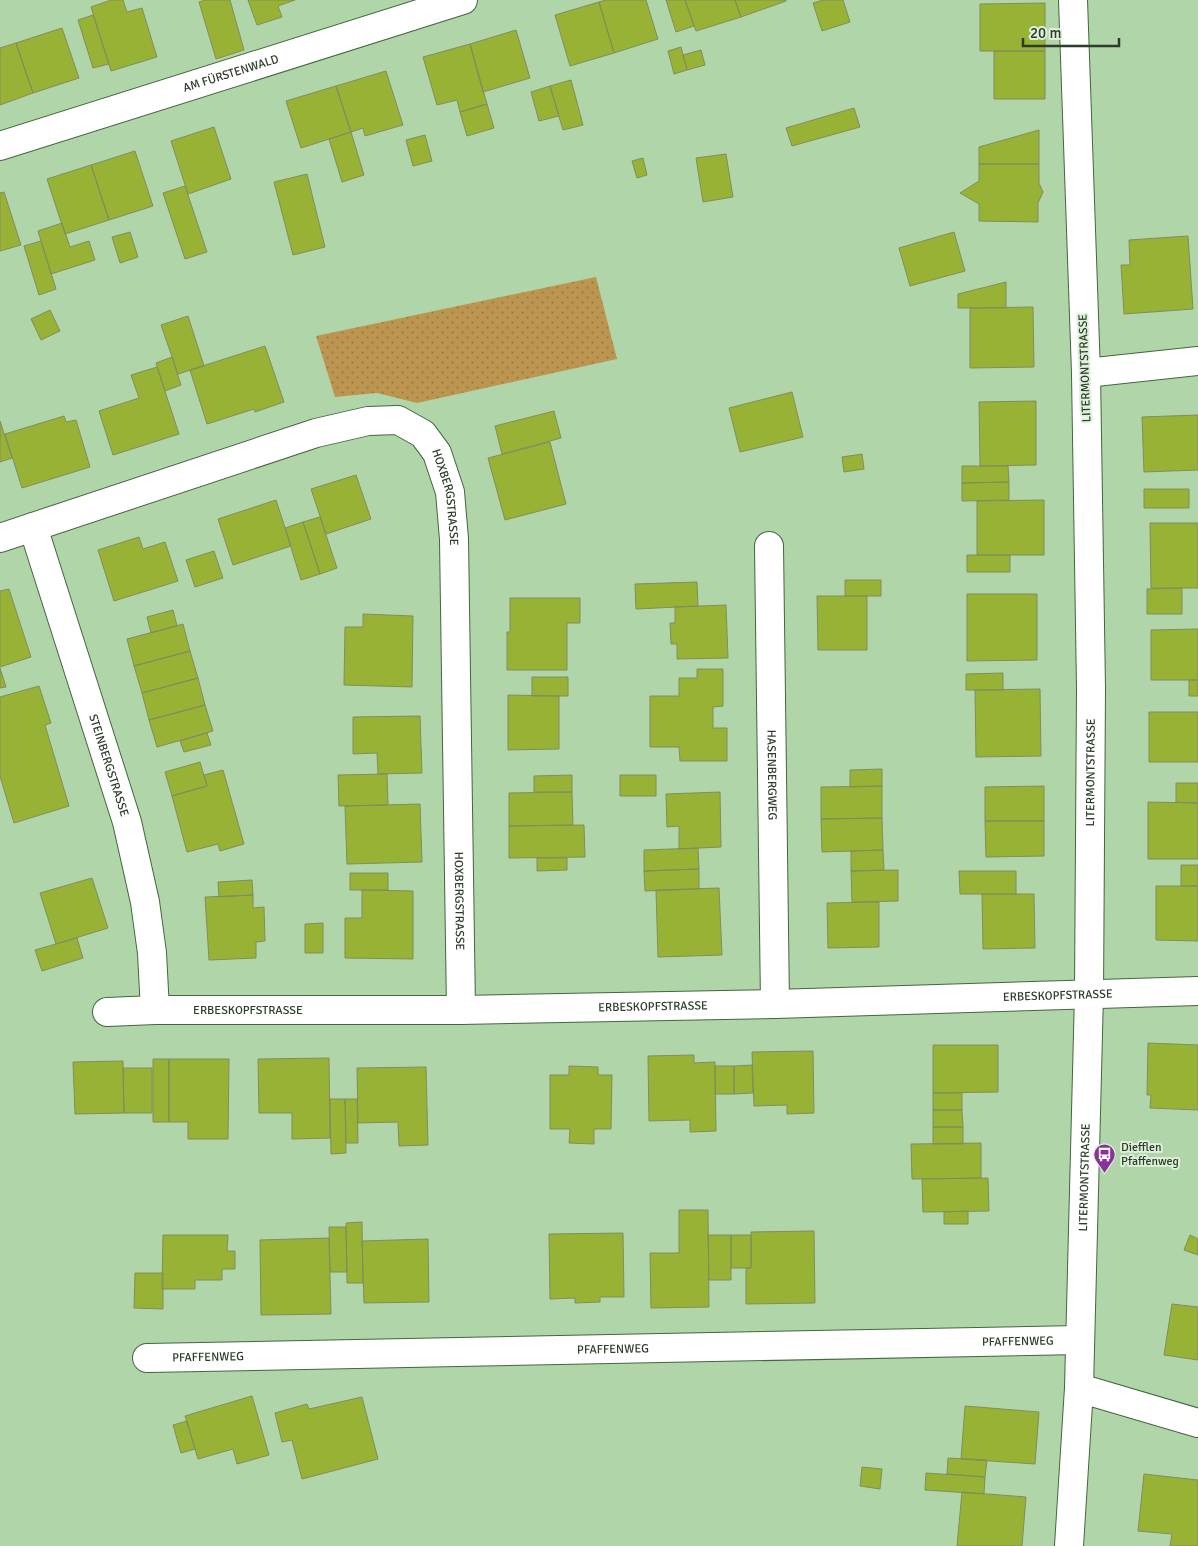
<svg xmlns="http://www.w3.org/2000/svg" width="1198" height="1546" font-family="Signika,sans-serif">
<style>
.grass{fill:url(#grass-dots)}
.building{fill:#98b236;stroke:#808e5c}
.lines{fill:none;stroke-linecap:round;stroke-linejoin:round}
.minor-casing{stroke:#45663f;stroke-width:30}
.minor{stroke:#fff;stroke-width:28}
.labels{text-anchor:middle;dominant-baseline:central;stroke-width:4;stroke-linejoin:round;paint-order:stroke}
.street-label{font-size:12px;fill:#2d3c2a;stroke:#ddf0da}
.poi-label{font-size:12px;fill:#2d3c2a;stroke:#ddf0da;text-anchor:start}
</style>
<defs>
<pattern id="grass-dots" width="8" height="8" patternUnits="userSpaceOnUse" patternTransform="scale(1.25)"><rect width="8" height="8" fill="#bc9650"/><path d="M2 2h.1M6 6h.1" fill="none" stroke="#997c43" stroke-width="1.8" stroke-linecap="round"/></pattern>
</defs>
<rect width="100%" height="100%" fill="#b0d5a9"/>
<path class="grass" d="M 596,277 L 617,359 L 417,403 L 377,393 L 335,397 L 316,336 Z"/>
<path class="building" d="M 111,0 L 123,0 L 127,12 L 142,8 L 157,57 L 111,71 L 91,7 Z
M 205,0 L 230,0 L 244,50 L 216,59 L 199,2 Z
M 248,0 L 295,0 L 278,6 L 282,17 L 257,25 Z
M 606,0 L 646,0 L 658,39 L 614,53 L 599,2 Z
M 666,0 L 685,0 L 694,26 L 676,32 Z
M 685,0 L 735,0 L 741,17 L 696,31 Z
M 735,0 L 786,0 L 786,1 L 741,17 Z
M 823,0 L 843,0 L 850,22 L 822,31 L 813,3 Z
M 599,2 L 614,53 L 570,66 L 555,15 Z
M 1045,3 L 1045,51 L 980,51 L 980,4 Z
M 93,15 L 109,64 L 93,68 L 78,20 Z
M 62,28 L 79,78 L 33,93 L 16,43 Z
M 516,30 L 530,78 L 483,92 L 470,44 Z
M 16,43 L 33,93 L 0,105 L 0,48 Z
M 470,44 L 487,104 L 460,112 L 457,100 L 437,105 L 423,57 Z
M 681,47 L 687,70 L 674,74 L 668,51 Z
M 701,50 L 705,65 L 687,70 L 683,55 Z
M 994,51 L 1045,51 L 1045,99 L 994,99 Z
M 386,71 L 403,125 L 365,136 L 363,128 L 351,132 L 336,86 Z
M 571,80 L 583,125 L 563,130 L 550,86 Z
M 336,86 L 351,132 L 301,148 L 286,101 Z
M 550,86 L 559,116 L 539,121 L 531,92 Z
M 487,104 L 494,128 L 467,136 L 460,112 Z
M 854,108 L 860,127 L 792,146 L 786,128 Z
M 214,127 L 231,179 L 188,194 L 171,141 Z
M 1039,130 L 1039,164 L 979,164 L 979,147 Z
M 351,132 L 364,175 L 342,182 L 329,139 Z
M 425,135 L 432,161 L 413,166 L 406,140 Z
M 135,151 L 153,206 L 109,220 L 91,165 Z
M 726,154 L 733,197 L 703,202 L 696,158 Z
M 643,158 L 647,175 L 637,178 L 632,161 Z
M 979,164 L 1039,164 L 1039,183 L 1043,192 L 1038,203 L 1038,222 L 979,221 L 979,204 L 960,193 L 979,181 Z
M 91,165 L 109,220 L 65,234 L 47,179 Z
M 307,174 L 325,247 L 293,255 L 274,182 Z
M 185,186 L 207,252 L 185,259 L 163,193 Z
M 4,192 L 21,245 L 0,251 L 0,193 Z
M 62,223 L 70,247 L 89,241 L 95,260 L 51,274 L 38,231 Z
M 130,232 L 138,257 L 120,263 L 112,237 Z
M 954,232 L 965,271 L 910,286 L 899,248 Z
M 1188,236 L 1193,309 L 1124,314 L 1121,265 L 1130,265 L 1129,240 Z
M 41,241 L 56,289 L 39,295 L 24,246 Z
M 1006,282 L 1006,308 L 958,308 L 958,294 Z
M 1033,307 L 1034,367 L 970,368 L 970,308 Z
M 50,310 L 60,331 L 41,340 L 31,319 Z
M 188,316 L 204,366 L 178,374 L 161,325 Z
M 265,346 L 284,402 L 255,412 L 254,409 L 207,424 L 190,370 Z
M 172,357 L 181,385 L 165,391 L 156,363 Z
M 157,367 L 179,434 L 113,455 L 99,411 L 139,398 L 131,375 Z
M 792,392 L 803,437 L 740,452 L 729,408 Z
M 1036,401 L 1036,465 L 980,466 L 979,402 Z
M 554,411 L 561,438 L 502,454 L 495,426 Z
M 1198,415 L 1198,470 L 1144,472 L 1142,417 Z
M 64,416 L 66,422 L 76,420 L 90,467 L 22,488 L 5,434 Z
M 0,421 L 12,458 L 0,462 Z
M 550,442 L 566,504 L 505,520 L 488,458 Z
M 862,454 L 864,469 L 844,472 L 842,457 Z
M 962,466 L 1008,466 L 1009,482 L 962,483 Z
M 356,475 L 371,519 L 326,534 L 311,489 Z
M 1009,482 L 1009,500 L 962,501 L 962,483 Z
M 1144,489 L 1189,489 L 1189,508 L 1144,508 Z
M 276,500 L 291,546 L 233,565 L 218,519 Z
M 1044,500 L 1044,555 L 977,555 L 977,501 Z
M 320,517 L 337,568 L 320,574 L 303,522 Z
M 303,522 L 320,574 L 301,580 L 285,528 Z
M 1150,523 L 1198,523 L 1198,588 L 1151,588 Z
M 139,537 L 143,549 L 165,542 L 178,581 L 114,601 L 98,550 Z
M 214,551 L 223,578 L 195,587 L 186,560 Z
M 967,555 L 1010,555 L 1010,572 L 967,572 Z
M 845,580 L 881,580 L 881,596 L 845,596 Z
M 697,582 L 698,606 L 636,609 L 635,584 Z
M 1182,588 L 1182,614 L 1147,614 L 1147,589 Z
M 9,589 L 31,657 L 0,667 L 0,591 Z
M 967,594 L 1037,594 L 1037,660 L 967,661 Z
M 817,596 L 867,596 L 867,650 L 818,650 Z
M 510,598 L 580,598 L 580,623 L 567,623 L 567,670 L 507,670 L 507,632 L 510,632 Z
M 726,605 L 728,658 L 677,659 L 677,644 L 671,644 L 670,623 L 675,623 L 675,607 Z
M 173,610 L 177,626 L 151,633 L 147,617 Z
M 363,614 L 413,616 L 412,687 L 344,685 L 345,627 L 363,627 Z
M 183,624 L 190,651 L 134,666 L 127,639 Z
M 1198,629 L 1198,680 L 1151,680 L 1151,630 Z
M 190,651 L 198,678 L 142,693 L 134,666 Z
M 0,668 L 6,687 L 0,688 Z
M 697,669 L 723,669 L 723,706 L 713,707 L 713,728 L 727,728 L 727,761 L 680,761 L 679,747 L 650,747 L 650,696 L 679,696 L 679,678 L 697,678 Z
M 1003,673 L 1003,690 L 966,690 L 966,674 Z
M 532,677 L 568,677 L 568,696 L 532,696 Z
M 198,678 L 205,705 L 149,720 L 142,693 Z
M 1189,680 L 1198,680 L 1198,696 L 1189,696 Z
M 39,686 L 51,723 L 45,725 L 69,806 L 14,823 L 0,776 L 0,697 Z
M 1040,689 L 1041,756 L 976,757 L 975,690 Z
M 508,695 L 559,696 L 559,749 L 508,750 Z
M 205,705 L 213,731 L 157,747 L 149,720 Z
M 1149,712 L 1198,712 L 1198,762 L 1149,762 Z
M 420,716 L 422,773 L 378,774 L 377,753 L 353,754 L 353,717 Z
M 207,733 L 211,745 L 184,752 L 180,741 Z
M 200,762 L 207,786 L 172,796 L 165,772 Z
M 882,769 L 882,786 L 850,787 L 850,770 Z
M 223,770 L 244,844 L 220,851 L 218,844 L 187,852 L 172,796 L 207,786 L 204,775 Z
M 387,774 L 388,805 L 339,806 L 338,775 Z
M 572,775 L 572,792 L 534,792 L 534,776 Z
M 620,775 L 656,775 L 656,796 L 620,796 Z
M 1176,783 L 1198,783 L 1198,803 L 1176,802 Z
M 882,786 L 882,818 L 821,819 L 821,787 Z
M 1044,786 L 1044,821 L 985,821 L 985,787 Z
M 572,792 L 573,825 L 509,826 L 509,793 Z
M 720,792 L 721,847 L 679,849 L 679,826 L 667,827 L 666,794 Z
M 1148,802 L 1198,803 L 1198,859 L 1148,859 Z
M 420,804 L 422,862 L 347,864 L 345,806 Z
M 882,818 L 883,850 L 822,852 L 821,819 Z
M 985,821 L 1044,821 L 1044,856 L 986,857 Z
M 584,825 L 585,857 L 509,858 L 509,826 Z
M 698,848 L 699,869 L 644,871 L 644,850 Z
M 883,850 L 884,870 L 851,871 L 851,851 Z
M 537,858 L 567,858 L 567,870 L 537,871 Z
M 1181,865 L 1198,865 L 1198,886 L 1181,886 Z
M 699,869 L 699,889 L 645,891 L 644,871 Z
M 898,870 L 898,901 L 852,902 L 851,871 Z
M 959,871 L 1016,871 L 1016,894 L 960,894 Z
M 350,873 L 388,873 L 388,890 L 350,890 Z
M 92,878 L 108,928 L 56,944 L 40,893 Z
M 252,880 L 253,895 L 219,897 L 218,882 Z
M 1156,886 L 1198,886 L 1198,941 L 1156,940 Z
M 719,888 L 722,955 L 658,957 L 656,890 Z
M 362,890 L 413,891 L 413,959 L 345,958 L 345,918 L 362,918 Z
M 982,894 L 1034,894 L 1035,948 L 983,949 Z
M 253,895 L 253,908 L 264,907 L 265,941 L 256,942 L 256,958 L 209,960 L 205,897 Z
M 879,902 L 879,947 L 828,948 L 827,903 Z
M 323,923 L 323,953 L 305,953 L 305,924 Z
M 77,938 L 83,958 L 42,971 L 35,950 Z
M 1148,1043 L 1198,1045 L 1198,1110 L 1150,1108 L 1151,1095 L 1147,1095 Z
M 933,1045 L 998,1045 L 998,1092 L 933,1093 Z
M 813,1051 L 814,1113 L 787,1114 L 787,1105 L 754,1106 L 752,1052 Z
M 694,1055 L 694,1063 L 715,1062 L 716,1131 L 690,1132 L 690,1120 L 649,1121 L 648,1056 Z
M 329,1058 L 330,1138 L 292,1139 L 292,1113 L 259,1113 L 258,1059 Z
M 153,1059 L 169,1059 L 169,1122 L 153,1122 Z
M 169,1059 L 229,1059 L 228,1139 L 188,1139 L 188,1122 L 169,1122 Z
M 123,1061 L 124,1113 L 75,1114 L 73,1062 Z
M 752,1065 L 753,1093 L 734,1094 L 734,1066 Z
M 569,1066 L 598,1067 L 598,1075 L 612,1075 L 611,1129 L 594,1129 L 594,1144 L 569,1143 L 570,1129 L 550,1129 L 550,1075 L 569,1075 Z
M 715,1066 L 734,1066 L 734,1094 L 715,1094 Z
M 426,1067 L 428,1145 L 399,1146 L 398,1122 L 358,1123 L 357,1068 Z
M 123,1068 L 152,1068 L 152,1113 L 124,1113 Z
M 933,1093 L 962,1093 L 962,1110 L 933,1110 Z
M 330,1099 L 345,1099 L 346,1153 L 331,1154 Z
M 345,1099 L 357,1099 L 358,1143 L 346,1143 Z
M 933,1110 L 962,1110 L 963,1127 L 933,1127 Z
M 933,1127 L 963,1127 L 963,1144 L 933,1144 Z
M 981,1143 L 981,1178 L 912,1179 L 911,1144 Z
M 988,1178 L 989,1211 L 923,1212 L 922,1179 Z
M 679,1210 L 708,1210 L 709,1307 L 651,1308 L 650,1253 L 679,1253 Z
M 968,1211 L 968,1224 L 944,1224 L 944,1212 Z
M 362,1222 L 363,1283 L 347,1283 L 346,1223 Z
M 329,1227 L 346,1227 L 347,1272 L 330,1272 Z
M 814,1231 L 815,1303 L 746,1304 L 746,1268 L 751,1268 L 751,1232 Z
M 623,1233 L 624,1297 L 600,1297 L 600,1302 L 575,1303 L 575,1298 L 550,1299 L 549,1234 Z
M 163,1235 L 228,1235 L 227,1251 L 235,1251 L 235,1269 L 222,1269 L 222,1280 L 195,1280 L 195,1289 L 162,1289 Z
M 708,1235 L 731,1235 L 731,1280 L 709,1280 Z
M 731,1235 L 751,1235 L 751,1268 L 731,1268 Z
M 1190,1235 L 1198,1239 L 1198,1255 L 1184,1250 Z
M 329,1238 L 331,1314 L 261,1315 L 260,1240 Z
M 428,1239 L 429,1302 L 364,1303 L 362,1241 Z
M 135,1273 L 163,1273 L 163,1309 L 134,1308 Z
M 1172,1304 L 1198,1307 L 1198,1360 L 1164,1355 Z
M 252,1396 L 269,1455 L 237,1464 L 233,1449 L 198,1459 L 185,1416 Z
M 362,1397 L 378,1459 L 302,1479 L 292,1440 L 282,1442 L 275,1413 L 307,1404 L 309,1409 Z
M 965,1406 L 1039,1412 L 1035,1464 L 961,1459 Z
M 187,1421 L 195,1449 L 181,1453 L 173,1425 Z
M 948,1458 L 987,1460 L 985,1477 L 947,1474 Z
M 862,1467 L 882,1469 L 880,1489 L 860,1486 Z
M 926,1473 L 985,1477 L 984,1494 L 925,1490 Z
M 1144,1474 L 1198,1480 L 1198,1546 L 1170,1546 L 1172,1534 L 1138,1531 Z
M 962,1492 L 1026,1497 L 1022,1546 L 957,1546 Z"/>
<g class="lines">
<defs>
<g id="minor">
<path id="s1" d="M 0,146 L 463,0"/>
<path d="M 1086,373 L 1198,361"/>
<path id="s2" d="M 33,527 L 127,822 L 145,902 L 152,953 L 155,1010"/>
<path id="s3" d="M 0,538 L 316,433 L 368,421 L 398,420 L 423,434 L 437,453 L 450,492 L 454,539 L 461,1010"/>
<path id="s4" d="M 769,546 L 775,1004"/>
<path id="s5" d="M 107,1012 L 155,1010 L 461,1010 L 775,1004 L 1198,991"/>
<path id="s6" d="M 147,1358 L 1079,1340"/>
<path d="M 1079,1388 L 1198,1423"/>
<path id="s7" d="M 1069,1546 L 1079,1388 L 1089,994 L 1091,688 L 1086,373 L 1073,0"/>
</g>
</defs>
<use href="#minor" class="minor-casing"/>
<use href="#minor" class="minor"/>
</g>
<defs>
<symbol id="bus-pin" viewBox="-11 -11 22 30"><path d="M0 17L-7.5 6A9.5 9.5 0 1 1 7.5 6Z" fill="#8b319c" stroke="#ddf0da"/><path d="M-5-6H5V4H4V6H2V4H-2V6H-4V4H-5ZM-3.5-4V0h7V-4ZM-3.5 1.2v1.5H-2V1.2ZM2 1.2v1.5H3.5V1.2Z" fill="#fff"/></symbol>
</defs>
<g fill-rule="evenodd">
<use href="#bus-pin" x="1092" y="1142" width="25" height="34"/>
</g>
<g class="labels">
<g class="street-label">
<text stroke="none"><textPath href="#s1" startOffset="242">AM FÜRSTENWALD</textPath></text>
<text transform="translate(1085 368) rotate(-92)">LITERMONTSTRASSE</text>
<text stroke="none"><textPath href="#s3" startOffset="514">HOXBERGSTRASSE</textPath></text>
<text stroke="none"><textPath href="#s2" startOffset="250">STEINBERGSTRASSE</textPath></text>
<text stroke="none"><textPath href="#s7" startOffset="774">LITERMONTSTRASSE</textPath></text>
<text stroke="none"><textPath href="#s4" startOffset="229">HASENBERGWEG</textPath></text>
<text stroke="none"><textPath href="#s3" startOffset="919">HOXBERGSTRASSE</textPath></text>
<text stroke="none"><textPath href="#s5" startOffset="951">ERBESKOPFSTRASSE</textPath></text>
<text stroke="none"><textPath href="#s5" startOffset="546">ERBESKOPFSTRASSE</textPath></text>
<text stroke="none"><textPath href="#s5" startOffset="141">ERBESKOPFSTRASSE</textPath></text>
<text stroke="none"><textPath href="#s7" startOffset="369">LITERMONTSTRASSE</textPath></text>
<text stroke="none"><textPath href="#s6" startOffset="871">PFAFFENWEG</textPath></text>
<text stroke="none"><textPath href="#s6" startOffset="466">PFAFFENWEG</textPath></text>
<text stroke="none"><textPath href="#s6" startOffset="61">PFAFFENWEG</textPath></text>
</g>
<g class="poi-label">
<text x="1121" y="1147">Diefflen<tspan x="1121" dy="14">Pfaffenweg</tspan></text>
</g>
</g>
<path d="M1023 38v8h96v-8" fill="none" stroke="#2d3c2a" stroke-width="2.5"/>
<text x="1030" y="38" font-size="15" fill="#2d3c2a" stroke="#ddf0da" stroke-width="4" paint-order="stroke">20 m</text>
</svg>
